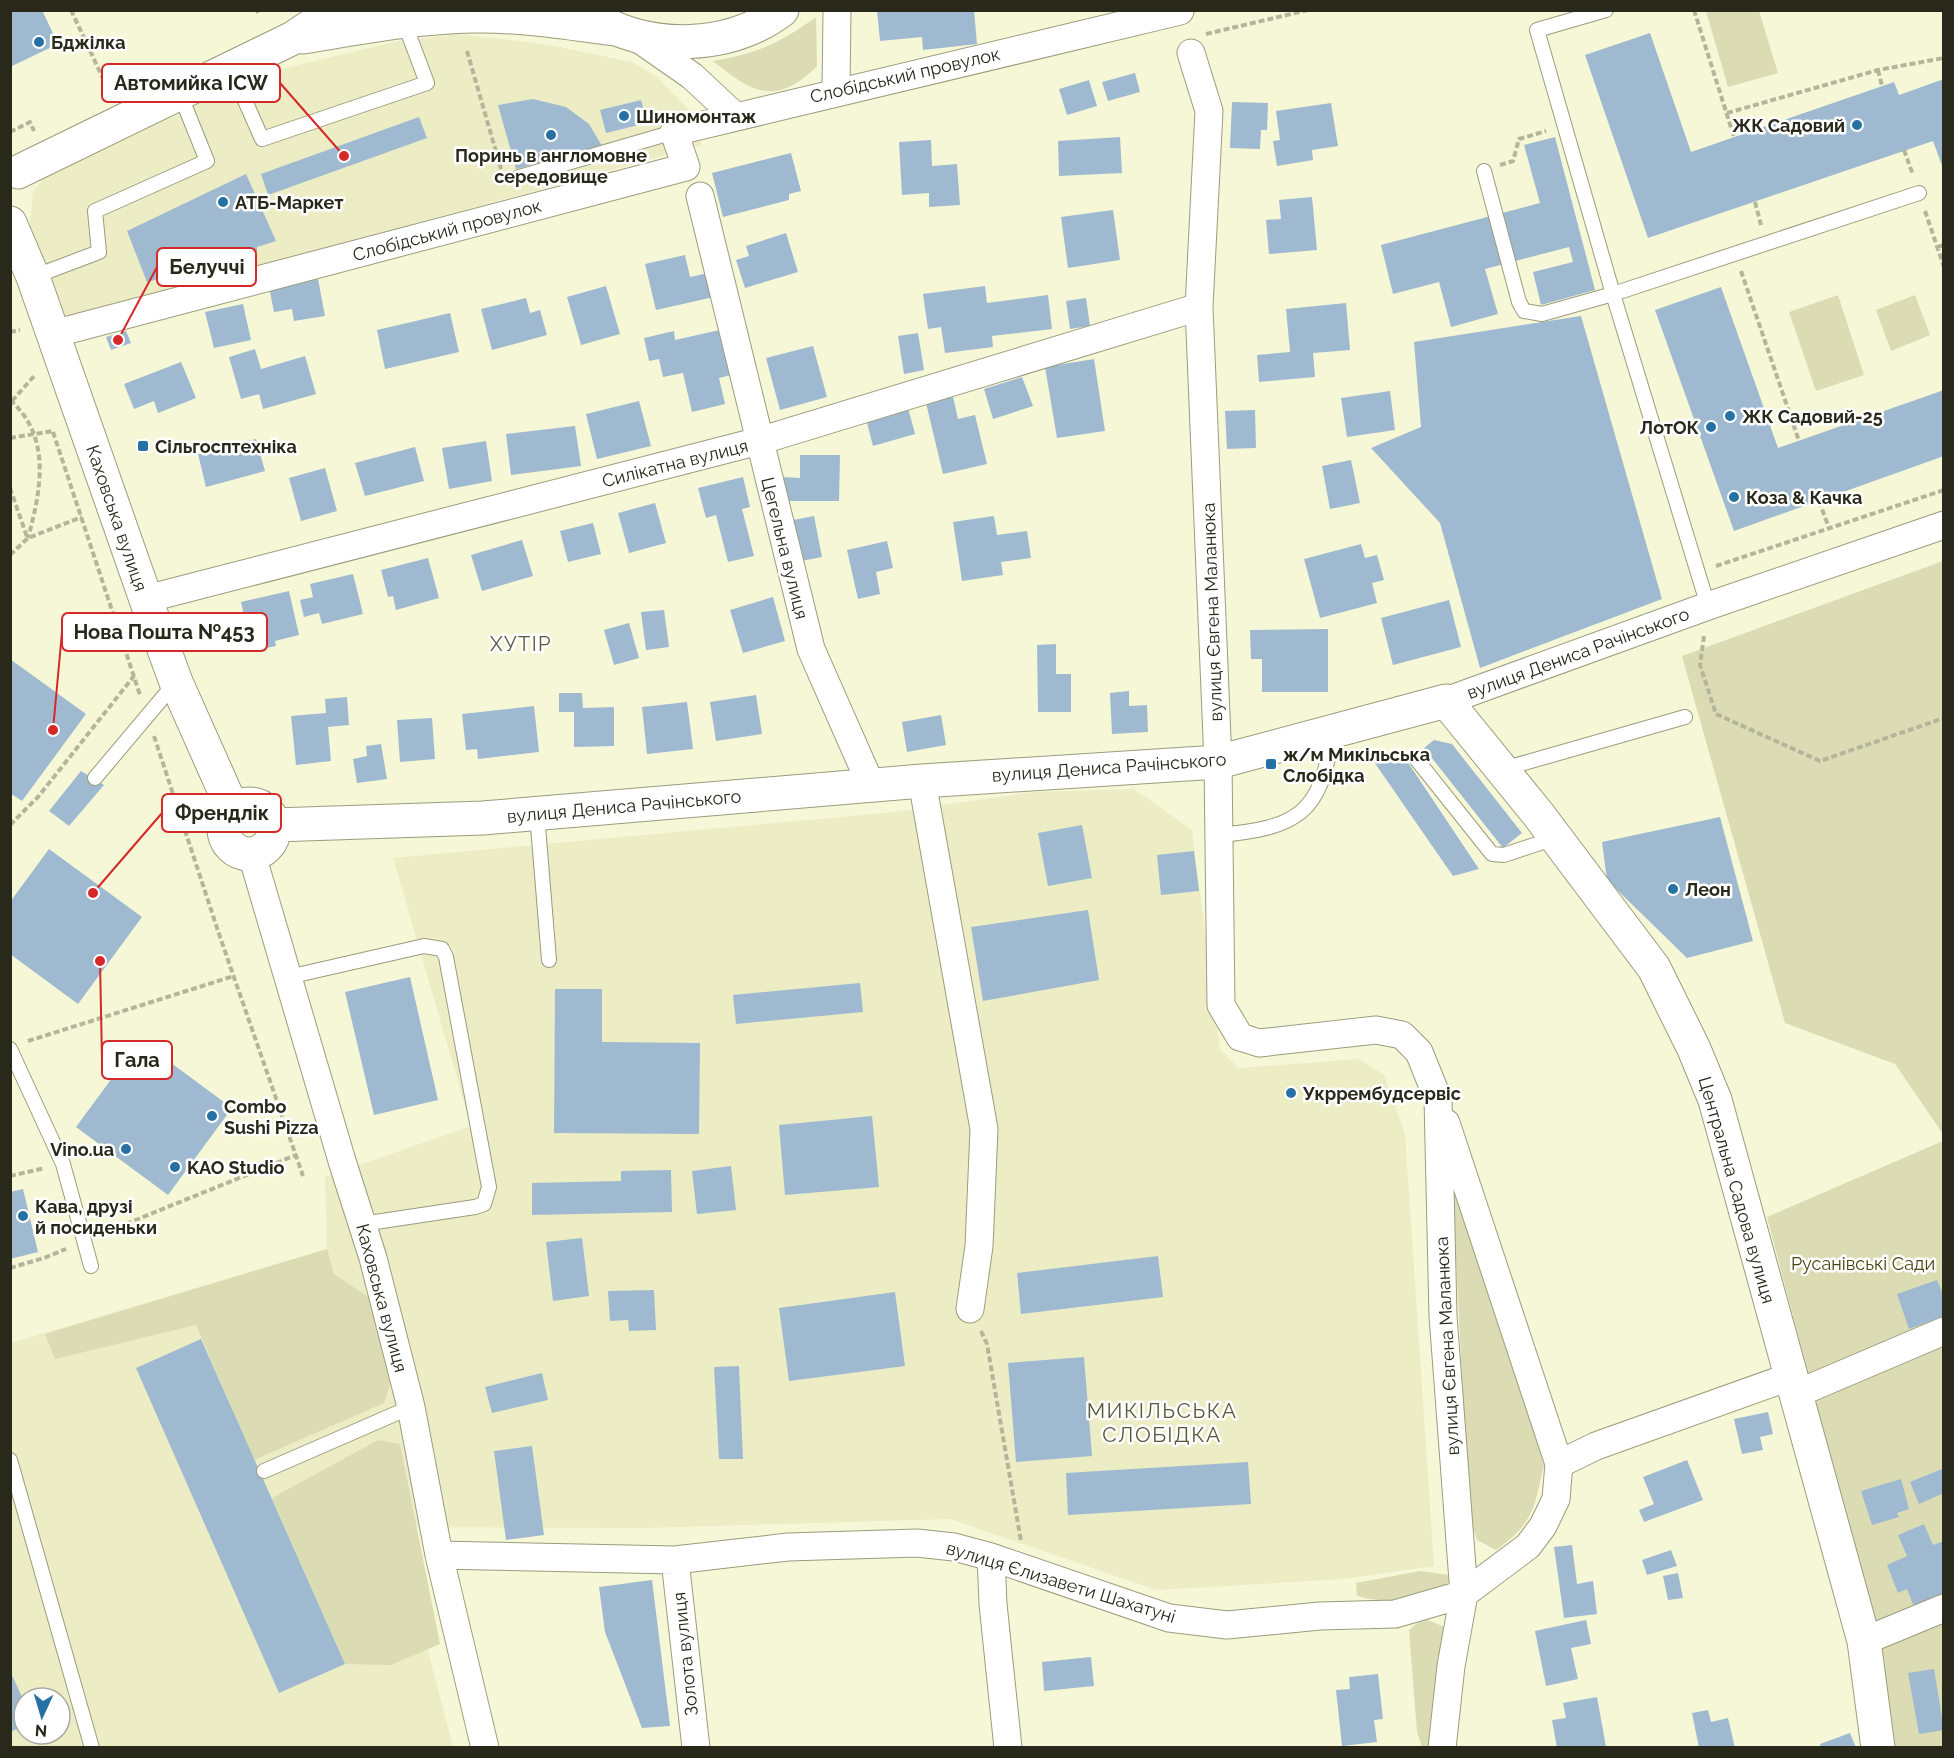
<svg xmlns="http://www.w3.org/2000/svg" width="1954" height="1758" font-family="Raleway,sans-serif">
<style>
.built{fill:#ececc5;fill-rule:evenodd}
.green{fill:#dbdcb4}
.building{fill:#9fbad0}
.lines{fill:none;stroke-linecap:round;stroke-linejoin:round}
.lane-casing{stroke:#9b9c7d;stroke-width:16}
.street-casing{stroke:#9b9c7d;stroke-width:29}
.secondary-casing{stroke:#9b9c7d;stroke-width:35}
.path{stroke:#b5b59b;stroke-width:4;stroke-dasharray:6 3;stroke-linecap:butt}
.lane{stroke:#fff;stroke-width:14}
.street{stroke:#fff;stroke-width:27}
.secondary{stroke:#fff;stroke-width:33}
.poi-dot{fill:#2571a4;stroke:#fff;stroke-width:2}
.labels{text-anchor:middle;dominant-baseline:central;stroke-width:5;stroke-linejoin:round;paint-order:stroke}
.poi-label{font-size:18px;font-weight:bold;fill:#28281b;stroke:#fff;text-anchor:start}
.street-label{font-size:18px;fill:#28281b;stroke:#fff}
.park-label{font-size:18px;fill:#484713;stroke:#fff}
.neighbourhood-label{font-size:20px;letter-spacing:1.5px;fill:#58583c;stroke:#fff}
.quarter-label{font-size:21px;letter-spacing:1.5px;fill:#58583c;stroke:#fff}
.leader{fill:none;stroke:#d62828;stroke-width:2}
.callout-dot{fill:#d62828;stroke:#fff;stroke-width:2}
.callout{fill:#fff;stroke:#d62828;stroke-width:2}
.callout-label{font-size:20px;text-anchor:middle;font-weight:bold;fill:#28281b}
</style>
<rect width="100%" height="100%" fill="#f6f7d6"/>
<path class="built" d="M 457,34 L 544,44 L 632,62 L 658,78 L 687,108 L 702,145 L 63,320 L 29,230 L 33,192 L 47,173 L 98,147 L 265,73 L 394,42 Z
M 1134,789 L 1192,830 L 1220,1050 L 1239,1068 L 1359,1059 L 1384,1075 L 1405,1134 L 1434,1566 L 1344,1579 L 1157,1590 L 950,1519 L 642,1528 L 396,1527 L 453,1747 L 11,1748 L 11,1343 L 327,1249 L 325,1177 L 471,1126 L 393,858 L 895,812 L 1034,792 ZM 24,1698 L 60,1698 L 60,1734 L 24,1734 Z"/>
<path class="green" d="M 1706,11 L 1759,11 L 1778,73 L 1728,87 Z
M 816,17 L 817,66 C 777,106 753,94 713,61 C 757,54 780,43 816,17 Z
M 1838,295 L 1864,375 L 1816,391 L 1789,312 Z
M 1915,295 L 1930,335 L 1891,351 L 1876,310 Z
M 1943,561 L 1944,561 L 1943,1134 L 1895,1064 L 1785,1023 L 1682,656 Z
M 1943,1141 L 1943,1747 L 1891,1747 L 1877,1637 L 1767,1217 Z
M 1451,1159 L 1544,1465 C 1534,1508 1534,1523 1496,1550 L 1477,1540 L 1469,1516 Z
M 327,1249 L 334,1274 L 370,1298 L 390,1385 L 384,1403 L 254,1460 L 196,1325 L 55,1359 L 45,1334 Z
M 378,1440 L 400,1444 L 440,1644 L 391,1665 L 345,1664 L 272,1498 Z
M 1420,1571 L 1450,1575 L 1445,1590 C 1415,1600 1388,1605 1357,1596 L 1356,1583 Z
M 1423,1618 L 1447,1628 L 1432,1747 L 1422,1747 L 1417,1732 L 1409,1630 Z"/>
<path class="building" d="M 10,10 L 42,10 L 58,44 L 10,67 Z
M 877,10 L 974,10 L 977,44 L 923,50 L 922,37 L 880,41 Z
M 1650,33 L 1691,152 L 1894,82 L 1899,95 L 1944,79 L 1944,171 L 1933,141 L 1648,238 L 1585,55 Z
M 1135,73 L 1140,92 L 1108,101 L 1102,82 Z
M 1089,80 L 1097,106 L 1067,115 L 1059,89 Z
M 533,99 L 566,107 L 589,124 L 602,146 L 516,169 L 498,105 Z
M 641,100 L 647,123 L 606,133 L 600,110 Z
M 1232,102 L 1268,103 L 1267,130 L 1261,130 L 1260,149 L 1230,148 Z
M 1331,103 L 1338,146 L 1312,150 L 1313,160 L 1277,166 L 1273,141 L 1280,140 L 1276,111 Z
M 419,117 L 427,138 L 268,195 L 261,174 Z
M 1120,137 L 1122,173 L 1059,176 L 1058,141 Z
M 1555,137 L 1595,290 L 1541,305 L 1533,272 L 1573,262 L 1569,247 L 1485,269 L 1498,314 L 1451,327 L 1439,282 L 1393,294 L 1381,245 L 1540,203 L 1524,145 Z
M 931,140 L 932,166 L 957,164 L 960,205 L 929,207 L 929,193 L 902,195 L 899,142 Z
M 791,153 L 801,191 L 789,194 L 789,200 L 723,217 L 712,173 Z
M 246,174 L 276,241 L 257,247 L 257,252 L 147,282 L 127,231 Z
M 1312,197 L 1317,250 L 1269,254 L 1266,220 L 1281,219 L 1279,200 Z
M 1113,210 L 1120,260 L 1068,268 L 1061,217 Z
M 786,233 L 798,272 L 745,288 L 736,260 L 749,256 L 746,246 Z
M 685,255 L 690,277 L 708,273 L 714,297 L 656,310 L 645,264 Z
M 318,279 L 325,316 L 294,321 L 292,309 L 274,312 L 269,287 Z
M 606,286 L 620,334 L 581,345 L 567,297 Z
M 985,286 L 987,303 L 1048,295 L 1052,329 L 992,336 L 993,347 L 945,353 L 941,327 L 928,329 L 923,294 Z
M 1721,287 L 1778,448 L 1944,390 L 1944,456 L 1734,531 L 1655,310 Z
M 526,298 L 530,313 L 540,310 L 547,335 L 492,350 L 481,309 Z
M 1086,298 L 1090,326 L 1070,329 L 1066,301 Z
M 1346,303 L 1350,350 L 1313,353 L 1315,377 L 1259,382 L 1257,355 L 1290,352 L 1286,309 Z
M 243,304 L 251,340 L 214,348 L 205,312 Z
M 450,313 L 459,352 L 385,369 L 377,330 Z
M 1581,316 L 1662,599 L 1480,668 L 1440,523 L 1371,448 L 1421,427 L 1414,342 Z
M 724,329 L 735,374 L 719,378 L 725,404 L 692,412 L 683,373 L 663,377 L 659,359 L 649,361 L 644,338 L 674,331 L 675,340 Z
M 126,331 L 131,343 L 111,350 L 106,337 Z
M 918,333 L 924,370 L 904,374 L 898,336 Z
M 813,346 L 827,397 L 780,410 L 766,358 Z
M 255,349 L 261,369 L 305,356 L 316,394 L 263,409 L 259,394 L 241,399 L 229,357 Z
M 1094,359 L 1105,431 L 1057,438 L 1045,367 Z
M 181,362 L 196,398 L 158,413 L 154,401 L 134,409 L 124,384 Z
M 1022,377 L 1033,406 L 993,419 L 984,389 Z
M 1390,391 L 1395,430 L 1347,437 L 1341,398 Z
M 953,397 L 958,419 L 975,415 L 987,464 L 943,474 L 926,403 Z
M 639,401 L 651,446 L 597,459 L 586,414 Z
M 907,404 L 915,434 L 873,446 L 865,415 Z
M 1255,410 L 1256,448 L 1227,449 L 1225,411 Z
M 575,426 L 581,466 L 511,475 L 506,434 Z
M 256,439 L 265,471 L 206,487 L 198,454 Z
M 486,441 L 492,481 L 449,489 L 442,448 Z
M 415,447 L 424,481 L 365,496 L 355,463 Z
M 800,455 L 840,455 L 839,501 L 782,501 L 782,477 L 800,478 Z
M 1351,460 L 1360,503 L 1330,509 L 1322,466 Z
M 325,468 L 337,511 L 301,521 L 289,478 Z
M 743,477 L 750,507 L 742,509 L 754,556 L 728,562 L 716,515 L 706,518 L 698,488 Z
M 655,503 L 666,543 L 629,553 L 618,513 Z
M 814,516 L 822,557 L 796,562 L 788,521 Z
M 994,516 L 997,535 L 1027,531 L 1031,558 L 1001,562 L 1003,575 L 962,581 L 953,522 Z
M 593,523 L 601,554 L 568,562 L 560,531 Z
M 522,540 L 533,576 L 482,591 L 471,555 Z
M 887,541 L 893,568 L 876,572 L 880,594 L 858,599 L 847,550 Z
M 1361,544 L 1365,558 L 1377,555 L 1384,580 L 1372,583 L 1377,603 L 1320,618 L 1304,559 Z
M 428,558 L 439,598 L 396,610 L 393,596 L 388,597 L 381,570 Z
M 353,574 L 363,614 L 322,624 L 319,613 L 304,617 L 300,600 L 313,597 L 310,584 Z
M 289,591 L 299,635 L 275,641 L 276,646 L 252,651 L 241,602 Z
M 773,597 L 785,641 L 743,653 L 730,610 Z
M 1449,600 L 1461,647 L 1393,665 L 1381,618 Z
M 664,610 L 669,647 L 646,650 L 641,612 Z
M 629,623 L 639,658 L 614,665 L 604,630 Z
M 1328,629 L 1328,692 L 1262,692 L 1262,659 L 1251,659 L 1250,630 Z
M 1056,644 L 1056,674 L 1071,674 L 1071,712 L 1038,712 L 1037,645 Z
M 10,659 L 86,714 L 22,801 L 10,793 Z
M 1129,691 L 1129,706 L 1147,705 L 1148,732 L 1112,734 L 1110,693 Z
M 559,693 L 582,693 L 583,708 L 614,707 L 614,746 L 574,747 L 574,712 L 559,712 Z
M 756,695 L 762,734 L 716,741 L 710,702 Z
M 347,697 L 349,725 L 328,727 L 331,761 L 296,765 L 291,716 L 326,713 L 325,699 Z
M 687,702 L 693,749 L 647,754 L 642,707 Z
M 534,706 L 539,752 L 478,759 L 477,749 L 466,750 L 462,714 Z
M 941,715 L 946,745 L 907,752 L 902,722 Z
M 432,718 L 435,759 L 400,762 L 397,720 Z
M 1434,740 L 1452,744 L 1522,833 L 1503,848 L 1424,748 Z
M 381,744 L 387,779 L 357,783 L 353,759 L 367,756 L 366,746 Z
M 1399,749 L 1479,869 L 1453,876 L 1372,759 Z
M 81,771 L 104,785 L 69,826 L 49,811 Z
M 1720,817 L 1753,941 L 1687,958 L 1607,880 L 1602,842 Z
M 1082,825 L 1092,878 L 1048,886 L 1038,833 Z
M 49,849 L 142,917 L 78,1004 L 10,954 L 10,902 Z
M 1194,851 L 1199,891 L 1161,895 L 1157,855 Z
M 1088,910 L 1099,980 L 983,1001 L 971,927 Z
M 410,977 L 438,1100 L 374,1115 L 345,992 Z
M 860,983 L 863,1012 L 736,1024 L 733,995 Z
M 555,989 L 602,989 L 602,1042 L 700,1043 L 699,1134 L 554,1133 Z
M 140,1040 L 232,1108 L 168,1195 L 76,1127 Z
M 872,1116 L 879,1187 L 785,1195 L 779,1125 Z
M 731,1166 L 736,1210 L 697,1214 L 692,1171 Z
M 671,1170 L 672,1212 L 532,1215 L 532,1183 L 621,1181 L 621,1171 Z
M 23,1189 L 38,1252 L 10,1259 L 10,1192 Z
M 582,1238 L 589,1296 L 553,1301 L 546,1242 Z
M 1158,1256 L 1163,1297 L 1021,1314 L 1017,1273 Z
M 1937,1280 L 1944,1297 L 1944,1316 L 1909,1329 L 1897,1294 Z
M 654,1290 L 656,1330 L 629,1331 L 628,1320 L 610,1321 L 608,1291 Z
M 895,1292 L 905,1366 L 789,1381 L 779,1308 Z
M 201,1339 L 345,1664 L 279,1693 L 136,1368 Z
M 1084,1357 L 1092,1456 L 1016,1462 L 1008,1363 Z
M 739,1366 L 743,1459 L 719,1459 L 714,1367 Z
M 542,1373 L 548,1400 L 492,1413 L 485,1387 Z
M 1768,1412 L 1773,1434 L 1760,1437 L 1763,1450 L 1742,1454 L 1734,1419 Z
M 532,1446 L 544,1535 L 506,1540 L 494,1451 Z
M 1687,1460 L 1703,1500 L 1644,1522 L 1639,1510 L 1654,1504 L 1643,1477 Z
M 1248,1462 L 1251,1504 L 1068,1515 L 1066,1473 Z
M 1942,1469 L 1944,1493 L 1919,1504 L 1910,1482 Z
M 1901,1479 L 1909,1509 L 1897,1513 L 1899,1517 L 1872,1525 L 1861,1491 Z
M 1924,1524 L 1933,1545 L 1944,1541 L 1944,1594 L 1914,1607 L 1907,1589 L 1898,1593 L 1887,1565 L 1907,1556 L 1898,1535 Z
M 1572,1545 L 1577,1584 L 1593,1581 L 1597,1614 L 1564,1618 L 1554,1547 Z
M 1671,1550 L 1677,1566 L 1647,1575 L 1642,1560 Z
M 1678,1573 L 1683,1598 L 1668,1600 L 1663,1576 Z
M 652,1580 L 670,1726 L 642,1728 L 605,1632 L 599,1587 Z
M 1586,1620 L 1591,1644 L 1571,1648 L 1578,1679 L 1546,1686 L 1535,1631 Z
M 1091,1657 L 1094,1686 L 1044,1691 L 1042,1662 Z
M 1934,1669 L 1944,1730 L 1919,1734 L 1908,1673 Z
M 10,1671 L 24,1701 L 24,1726 L 10,1732 Z
M 1378,1674 L 1383,1719 L 1374,1720 L 1377,1742 L 1342,1746 L 1336,1690 L 1350,1689 L 1349,1677 Z
M 1597,1697 L 1606,1747 L 1557,1748 L 1552,1720 L 1566,1718 L 1563,1703 Z
M 1708,1710 L 1711,1722 L 1728,1718 L 1735,1748 L 1699,1748 L 1692,1713 Z
M 1850,1733 L 1856,1748 L 1821,1748 L 1820,1744 Z"/>
<g class="lines">
<defs>
<path id="lane" d="M 1606,10 L 1537,30 L 1613,294 L 1919,193
M 231,69 L 262,139 L 427,83 L 404,22
M 1484,171 L 1519,302 L 1524,311 L 1542,314 L 1613,294 L 1708,606
M 519,177 L 674,132
M 33,277 L 99,252 L 95,211 L 207,161 L 180,94
M 1417,760 L 1492,854 L 1504,855 L 1555,838
M 1503,769 L 1685,717
M 95,778 L 175,683
M 537,814 L 549,960
M 1219,835 C 1297,828 1322,814 1332,733
M 288,977 L 424,946 L 442,949 L 446,957 L 489,1187 L 484,1204 L 475,1207 L 362,1224
M 10,1049 L 63,1164 L 91,1266
M 10,1460 L 92,1748
M 264,1471 L 411,1407"/>
<path id="street" d="M 636,37 L 692,76 L 735,116
M 1191,53 L 1209,111 L 1199,307 L 1218,762 L 1221,1005 L 1240,1037 L 1259,1043 L 1376,1030 L 1402,1035 L 1419,1052 L 1438,1099 L 1443,1316 L 1464,1594 L 1451,1666 L 1442,1748
M 836,91 L 837,10
M 700,196 L 811,649 L 871,785
M 53,334 L 686,167 L 674,132 L 1180,11
M 146,599 L 759,441 L 1199,307
M 1446,701 L 1708,606 L 1944,525
M 922,781 L 984,1129 L 979,1246 L 970,1309
M 252,855 L 342,1161 L 373,1258 L 411,1407 L 439,1555 L 485,1748
M 1446,1123 L 1559,1464
M 1796,1394 L 1944,1331
M 439,1555 L 675,1560 L 788,1547 L 917,1543 L 954,1547 L 991,1557 L 1169,1618 L 1227,1625 L 1320,1616 L 1395,1614 L 1464,1594 L 1528,1546 L 1543,1526 L 1556,1499 L 1559,1464 L 1596,1446 L 1789,1377
M 991,1557 L 993,1604 L 1008,1748
M 675,1560 L 696,1748
M 1864,1641 L 1944,1608"/>
<path id="secondary" d="M 596,19 C 652,51 729,50 782,10
M 303,37 C 359,28 416,17 473,16 C 521,15 568,23 615,29
M 18,172 L 293,38 L 335,10
M 10,223 L 33,277 L 150,611 L 176,682 L 233,810
M224 829a25 25 0 1 1 50 0a25 25 0 1 1-50 0Z
M 274,825 L 483,818 L 922,781 L 1218,762 L 1446,701 L 1538,814 L 1654,968 L 1694,1049 L 1715,1100 L 1864,1641 L 1878,1748"/>
</defs>
<use href="#lane" class="lane-casing"/>
<use href="#street" class="street-casing"/>
<use href="#secondary" class="secondary-casing"/>
<path class="path" d="M 71,10 L 106,85
M 257,10 L 258,13
M 1694,10 L 1734,137
M 1206,34 L 1308,10
M 467,51 L 501,169
M 1878,70 L 1882,86
M 1727,113 L 1878,70 L 1944,58
M 10,132 L 30,122 L 34,131
M 1904,150 L 1913,175
M 1500,165 L 1513,161 L 1519,139 L 1546,131
M 1755,202 L 1761,225
M 1925,211 L 1944,267
M 1937,247 L 1944,245
M 1741,271 L 1799,441
M 10,332 L 20,330
M 10,400 C 52,437 41,490 28,538
M 12,401 L 35,375
M 53,432 L 140,695
M 10,438 L 53,431
M 10,488 L 27,537
M 1819,501 L 1829,528
M 10,555 L 28,538 L 82,517
M 1716,566 L 1944,490
M 1704,636 L 1700,665 L 1716,714 L 1820,761 L 1944,718
M 154,736 L 220,937 L 303,1176
M 10,825 L 38,797 L 134,676
M 28,1041 L 234,976
M 10,1176 L 45,1168
M 101,1234 L 296,1155
M 10,1268 L 44,1258 L 66,1249
M 981,1331 L 987,1344 L 1021,1541"/>
<use href="#lane" class="lane"/>
<use href="#street" class="street"/>
<use href="#secondary" class="secondary"/>
</g>
<g class="poi-dot">
<circle cx="39" cy="42" r="6"/>
<circle cx="624" cy="116" r="6"/>
<circle cx="1857" cy="125" r="6"/>
<circle cx="551" cy="135" r="6"/>
<circle cx="223" cy="202" r="6"/>
<circle cx="1730" cy="416" r="6"/>
<circle cx="1711" cy="427" r="6"/>
<rect x="137" y="440" width="12" height="12" rx="3"/>
<circle cx="1734" cy="497" r="6"/>
<rect x="1265" y="758" width="12" height="12" rx="3"/>
<circle cx="1673" cy="889" r="6"/>
<circle cx="1291" cy="1093" r="6"/>
<circle cx="212" cy="1116" r="6"/>
<circle cx="126" cy="1149" r="6"/>
<circle cx="175" cy="1167" r="6"/>
<circle cx="23" cy="1216" r="6"/>
</g>
<g class="labels">
<g class="poi-label">
<text x="51" y="42">Бджілка</text>
<text x="636" y="116">Шиномонтаж</text>
<text x="1845" y="125" text-anchor="end">ЖК Садовий</text>
<text x="551" y="155" text-anchor="middle">Поринь в англомовне<tspan x="551" dy="21">середовище</tspan></text>
<text x="235" y="202">АТБ-Маркет</text>
<text x="1742" y="416">ЖК Садовий-25</text>
<text x="1699" y="427" text-anchor="end">ЛотОК</text>
<text x="155" y="446">Сільгосптехніка</text>
<text x="1746" y="497">Коза &amp; Качка</text>
<text x="1283" y="754">ж/м Микільська<tspan x="1283" dy="21">Слобідка</tspan></text>
<text x="1685" y="889">Леон</text>
<text x="1303" y="1093">Укррембудсервіс</text>
<text x="224" y="1106">Combo<tspan x="224" dy="21">Sushi Pizza</tspan></text>
<text x="114" y="1149" text-anchor="end">Vino.ua</text>
<text x="187" y="1167">KAO Studio</text>
<text x="35" y="1206">Кава, друзі<tspan x="35" dy="21">й посиденьки</tspan></text>
</g>
<g class="street-label">
<text transform="translate(905 75) rotate(-13)">Слобідський провулок</text>
<text transform="translate(447 230) rotate(-15)">Слобідський провулок</text>
<text transform="translate(675 463) rotate(-14)">Силікатна вулиця</text>
<text transform="translate(117 518) rotate(71)">Каховська вулиця</text>
<text transform="translate(785 548) rotate(76)">Цегельна вулиця</text>
<text transform="translate(1212 612) rotate(-92)">вулиця Євгена Маланюка</text>
<text transform="translate(1578 653) rotate(-20)">вулиця Дениса Рачінського</text>
<text transform="translate(1109 767) rotate(-4)">вулиця Дениса Рачінського</text>
<text transform="translate(624 806) rotate(-5)">вулиця Дениса Рачінського</text>
<text transform="translate(1737 1190) rotate(74)">Центральна Садова вулиця</text>
<text transform="translate(382 1298) rotate(75)">Каховська вулиця</text>
<text transform="translate(1447 1346) rotate(-93)">вулиця Євгена Маланюка</text>
<text transform="translate(1061 1582) rotate(17)">вулиця Єлизавети Шахатуні</text>
<text transform="translate(685 1654) rotate(-96)">Золота вулиця</text>
</g>
<g class="park-label">
<text x="1863" y="1263">Русанівські Сади</text>
</g>
<g class="neighbourhood-label">
<text x="521" y="644">ХУТІР</text>
</g>
<g class="quarter-label">
<text x="1162" y="1410">МИКІЛЬСЬКА<tspan x="1162" dy="24">СЛОБІДКА</tspan></text>
</g>
</g>
<path class="leader" d="M344 156L280 83M118 340L157 267M53 730L62 632M93 893L162 813M100 961L102 1060"/>
<g class="callout-dot">
<circle cx="344" cy="156" r="6"/>
<circle cx="118" cy="340" r="6"/>
<circle cx="53" cy="730" r="6"/>
<circle cx="93" cy="893" r="6"/>
<circle cx="100" cy="961" r="6"/>
</g>
<g class="callout">
<rect x="102" y="64" width="178" height="38" rx="6"/>
<rect x="157" y="248" width="99" height="38" rx="6"/>
<rect x="62" y="613" width="205" height="38" rx="6"/>
<rect x="162" y="794" width="119" height="38" rx="6"/>
<rect x="102" y="1041" width="70" height="38" rx="6"/>
</g>
<g class="callout-label">
<text x="191" y="90">Автомийка ICW</text>
<text x="207" y="274">Белуччі</text>
<text x="164" y="639">Нова Пошта №453</text>
<text x="222" y="820">Френдлік</text>
<text x="137" y="1067">Гала</text>
</g>
<rect width="1954" height="1758" fill="none" stroke="#28281b" stroke-width="24"/>
<g transform="translate(42 1716) rotate(184)"><circle r="28" fill="#ffffff" stroke="#a9a9a4" stroke-width="1.5"/>
<path d="M0-4.5L10 22L0 15L-10 22Z" fill="#2571a4"/>
<text y="-9" font-size="16" font-weight="bold" text-anchor="middle" fill="#28281b">N</text>
</g>
</svg>
